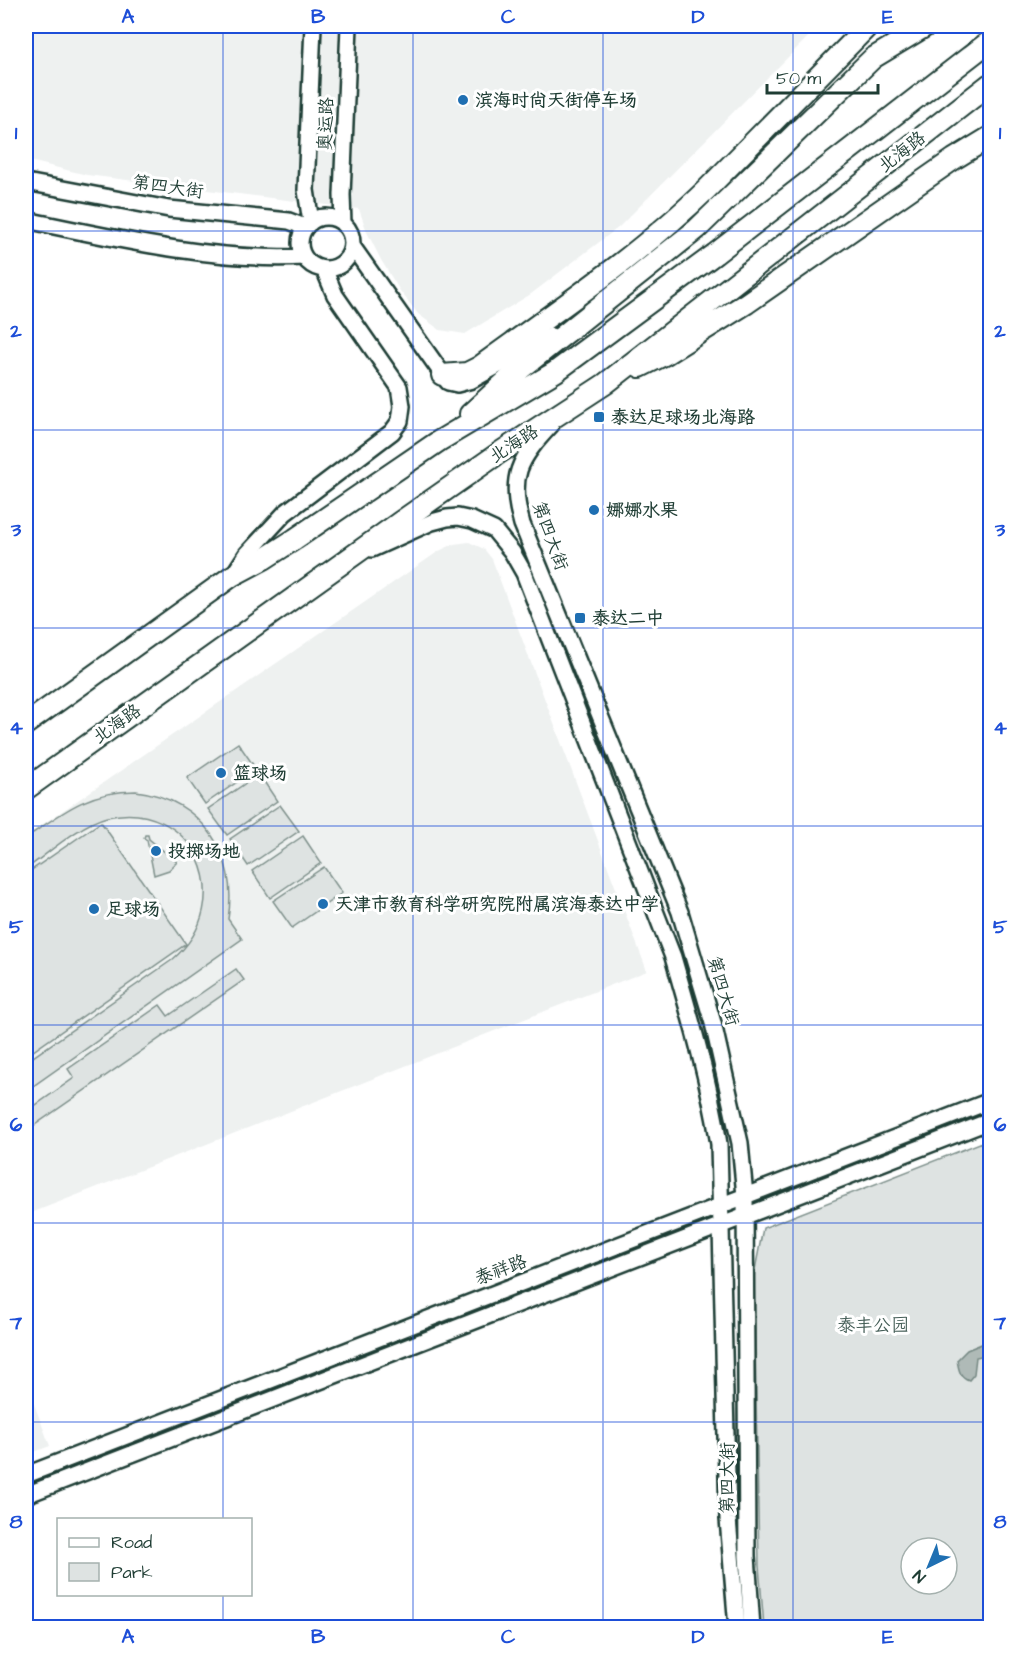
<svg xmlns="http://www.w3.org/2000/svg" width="1016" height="1653" font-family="'Architects Daughter','LXGW WenKai TC',sans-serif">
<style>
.built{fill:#eef1f0}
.green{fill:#dee3e2;stroke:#7e908b;stroke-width:1.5;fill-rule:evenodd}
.water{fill:#afbab7;stroke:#758883;stroke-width:1.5}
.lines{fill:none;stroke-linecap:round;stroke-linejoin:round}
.tertiary-casing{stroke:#1f3d34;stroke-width:20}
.primary-casing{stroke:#1f3d34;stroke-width:24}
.tertiary{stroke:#fff;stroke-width:15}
.primary{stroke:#fff;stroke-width:20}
.grid{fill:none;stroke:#1d4ed8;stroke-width:1.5;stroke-opacity:0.55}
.poi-dot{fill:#1f6fb2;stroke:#fff;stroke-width:2}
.labels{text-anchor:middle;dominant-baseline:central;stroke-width:6;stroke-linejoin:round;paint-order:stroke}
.poi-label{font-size:18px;font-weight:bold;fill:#1f3d34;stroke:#fff;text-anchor:start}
.street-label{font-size:18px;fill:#1f3d34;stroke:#fff}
.park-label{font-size:18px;fill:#455e57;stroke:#fff}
.neatline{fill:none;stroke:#1d4ed8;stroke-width:2}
.grid-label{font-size:20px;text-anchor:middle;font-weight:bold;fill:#1d4ed8}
</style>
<rect width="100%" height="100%" fill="#fff"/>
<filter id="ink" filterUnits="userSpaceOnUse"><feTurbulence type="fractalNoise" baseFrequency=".0167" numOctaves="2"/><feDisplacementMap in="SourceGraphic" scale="12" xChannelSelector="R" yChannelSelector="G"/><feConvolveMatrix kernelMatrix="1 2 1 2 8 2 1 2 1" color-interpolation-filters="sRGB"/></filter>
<g filter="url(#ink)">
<path class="built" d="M 26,26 L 819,26 L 619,227 L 531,294 L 465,334 L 440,330 L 418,314 L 400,291 L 381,260 L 367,232 L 359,209 L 87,175 L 26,160 Z
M 469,542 L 484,549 L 492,559 L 647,971 L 26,1215 L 26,836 L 439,551 L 454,544 Z
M 26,1383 L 50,1446 L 26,1455 Z"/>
<path class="green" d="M 238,743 L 256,769 L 205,804 L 187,778 Z
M 259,774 L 277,801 L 227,835 L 208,809 Z
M 136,791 C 202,799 239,855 228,919 L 242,939 L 26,1091 L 26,1062 L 172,960 C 242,901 192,797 107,817 C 82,823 47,854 26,869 L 26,838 C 63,812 88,791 136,791 Z
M 280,805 L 299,831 L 248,866 L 230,839 Z
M 101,822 L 186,944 L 26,1056 L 26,874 Z
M 145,835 L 148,835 L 149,839 L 177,862 L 169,870 L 154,875 L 147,840 L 144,838 Z
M 303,836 L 321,863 L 270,898 L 252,871 Z
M 324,867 L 342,893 L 292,928 L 273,901 Z
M 236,969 L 244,980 L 26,1131 L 26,1112 L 74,1078 L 68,1069 L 160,1005 L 168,1016 Z
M 990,1139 L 990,1627 L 764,1627 L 759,1566 L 754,1275 L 763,1228 ZM 911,1548 L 947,1548 L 947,1584 L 911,1584 Z"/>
<path class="water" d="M 990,1337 L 990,1354 L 976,1357 L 974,1374 L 969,1380 C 959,1376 959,1370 957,1360 L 967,1350 L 984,1343 Z"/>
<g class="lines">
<defs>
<path id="tertiary" d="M 26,182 L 169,209 L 289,221 L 305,227
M300 243a26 26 0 1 1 52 0a26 26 0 1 1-52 0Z
M 26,220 C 112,238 216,262 304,257
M 311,222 L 306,190 L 313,26
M 343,224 L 342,195 L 349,26
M 352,246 L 448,382 L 457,384 L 472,380 L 551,336
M 551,425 C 519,459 508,477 522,524 L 680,912 L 713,1023 L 740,1143 L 745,1196 L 747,1556 L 752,1628
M 372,549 L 432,522 L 447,518 L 458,517 L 472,520 L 494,530 L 512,552 L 524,573 L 673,957 C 691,1019 709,1081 719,1144 L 728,1519 L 737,1628
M 234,574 L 247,554 L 285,513 L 392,432 L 400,421 L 402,406 L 399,387 L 335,295 L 324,269
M 26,1475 L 990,1101
M 26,1495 L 990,1121"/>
<path id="primary" d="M 640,367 L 664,355 L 747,303 L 954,159 L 990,137
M 442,375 L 467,373 L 479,367 C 557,310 638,256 707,189 L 868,26
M 470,414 L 512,376 L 697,229 L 873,58 L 926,26
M 26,724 L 232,576 L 264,559 L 295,539 L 439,441 L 555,372 L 715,254 L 990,41
M 26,789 L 400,522 L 499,453 L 605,384 L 990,84"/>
</defs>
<use href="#tertiary" class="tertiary-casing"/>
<use href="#primary" class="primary-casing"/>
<use href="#tertiary" class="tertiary"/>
<use href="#primary" class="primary"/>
</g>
</g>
<path class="grid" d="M 223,26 L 223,1520M 413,26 L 413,1628M 603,26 L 603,1628M 793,26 L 793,1628M 26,231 L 990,231M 26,430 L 990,430M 26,628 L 990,628M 26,826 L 990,826M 26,1025 L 990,1025M 26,1223 L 990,1223M 26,1422 L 990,1422M 223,1594 L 223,1628"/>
<g class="poi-dot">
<circle cx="463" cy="100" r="6"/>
<rect x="593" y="411" width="12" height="12" rx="3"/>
<circle cx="594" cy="510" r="6"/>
<rect x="574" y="612" width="12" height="12" rx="3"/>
<circle cx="221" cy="773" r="6"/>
<circle cx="156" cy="851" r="6"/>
<circle cx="323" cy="904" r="6"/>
<circle cx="94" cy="909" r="6"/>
</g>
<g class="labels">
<g class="poi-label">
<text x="475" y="100">滨海时尚天街停车场</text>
<text x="611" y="417">泰达足球场北海路</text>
<text x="606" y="510">娜娜水果</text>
<text x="592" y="618">泰达二中</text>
<text x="233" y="773">篮球场</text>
<text x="168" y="851">投掷场地</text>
<text x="335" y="904">天津市教育科学研究院附属滨海泰达中学</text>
<text x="106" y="909">足球场</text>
</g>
<g class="street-label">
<text transform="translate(326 124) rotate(-88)">奥运路</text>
<text transform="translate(902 152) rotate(-38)">北海路</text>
<text transform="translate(168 187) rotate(8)">第四大街</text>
<text transform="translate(514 444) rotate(-33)">北海路</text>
<text transform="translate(550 536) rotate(70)">第四大街</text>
<text transform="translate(117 724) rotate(-35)">北海路</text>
<text transform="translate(723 991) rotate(74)">第四大街</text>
<text transform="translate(501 1270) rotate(-21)">泰祥路</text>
<text transform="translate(727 1478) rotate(-90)">第四大街</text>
</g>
<g class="park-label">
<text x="873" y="1325">泰丰公园</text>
</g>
</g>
<rect width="1016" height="1653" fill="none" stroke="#fff" stroke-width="66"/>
<rect x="57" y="1518" width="195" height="78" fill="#ffffff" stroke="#a5b1ae" stroke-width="1.5"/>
<rect x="69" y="1538" width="30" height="9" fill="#ffffff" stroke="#a5b1ae" stroke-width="1.5"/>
<text x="111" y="1548" font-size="18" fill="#1f3d34">Road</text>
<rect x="69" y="1563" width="30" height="18" fill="#dee3e2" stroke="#a5b1ae" stroke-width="1.5"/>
<text x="111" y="1578" font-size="18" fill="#1f3d34">Park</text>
<g transform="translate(929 1566) rotate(223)"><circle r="28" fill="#ffffff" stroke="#a5b1ae" stroke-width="1.5"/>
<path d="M0-4.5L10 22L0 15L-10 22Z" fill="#1f6fb2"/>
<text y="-9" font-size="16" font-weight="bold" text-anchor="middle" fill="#1f3d34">N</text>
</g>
<path d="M767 84v9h111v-9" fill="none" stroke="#1f3d34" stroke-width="3"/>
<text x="776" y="84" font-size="18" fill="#1f3d34" stroke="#ffffff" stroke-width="4.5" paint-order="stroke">50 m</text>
<rect x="33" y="33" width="950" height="1587" class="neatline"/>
<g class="grid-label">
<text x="128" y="23">A</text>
<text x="318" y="23">B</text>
<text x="508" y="23">C</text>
<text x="698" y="23">D</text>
<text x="888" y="23">E</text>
<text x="16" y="139">1</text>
<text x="1000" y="139">1</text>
<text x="16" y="337">2</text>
<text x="1000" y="337">2</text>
<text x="16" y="536">3</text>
<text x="1000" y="536">3</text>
<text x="16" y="734">4</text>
<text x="1000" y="734">4</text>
<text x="16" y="933">5</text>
<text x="1000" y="933">5</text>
<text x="16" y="1131">6</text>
<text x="1000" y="1131">6</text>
<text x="16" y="1329">7</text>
<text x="1000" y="1329">7</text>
<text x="16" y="1528">8</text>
<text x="1000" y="1528">8</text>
<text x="128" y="1643">A</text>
<text x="318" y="1643">B</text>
<text x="508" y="1643">C</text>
<text x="698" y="1643">D</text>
<text x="888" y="1643">E</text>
</g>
</svg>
